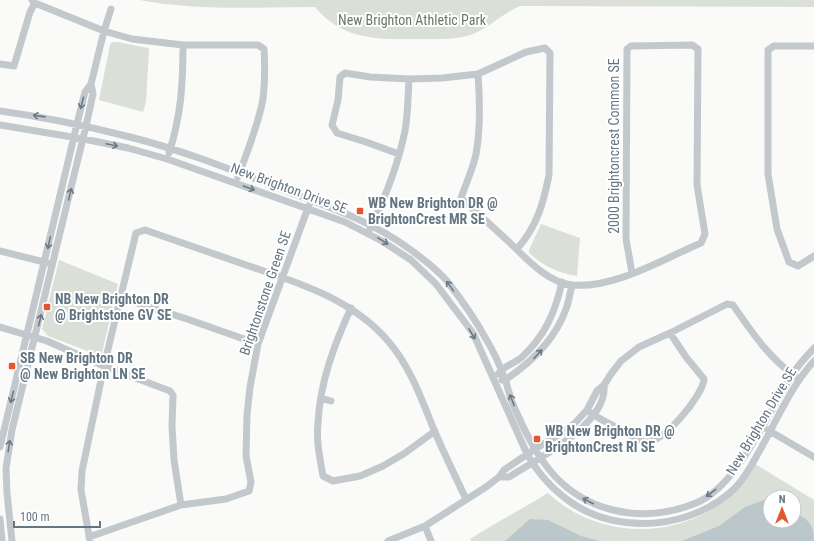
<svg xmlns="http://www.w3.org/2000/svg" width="814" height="541" font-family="'Roboto Condensed',sans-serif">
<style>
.green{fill:#dadfd7;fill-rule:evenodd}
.water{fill:#bbc7cb}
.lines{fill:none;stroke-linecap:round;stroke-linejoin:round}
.minor{stroke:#c3c8cc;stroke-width:7}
.oneway{stroke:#6a7a87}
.poi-dot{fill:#e4572e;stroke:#fff;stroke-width:1.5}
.labels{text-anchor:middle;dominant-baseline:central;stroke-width:4;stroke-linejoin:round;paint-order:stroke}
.park-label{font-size:14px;fill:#687a64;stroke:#fff}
.street-label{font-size:14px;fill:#657683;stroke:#fff}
.poi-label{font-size:14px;font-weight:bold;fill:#657683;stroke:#fff;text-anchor:start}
</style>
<rect width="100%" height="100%" fill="#fafaf8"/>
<path class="green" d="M 140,0 L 814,0 L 814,7 L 520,6 C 503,13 490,27 473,34 C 456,40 439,39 422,39 C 381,39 344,42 315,7 C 257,7 197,11 140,0 Z
M 112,42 C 120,41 139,47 149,48 L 146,102 L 143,112 L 99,100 L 110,45 Z
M 541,224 L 580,238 L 577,276 C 558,273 543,266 529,253 L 529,250 Z
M 59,260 L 118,284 L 102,353 L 98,355 L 48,336 L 42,329 Z
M 755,464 L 814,500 L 814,541 L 471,541 L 470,539 C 495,523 522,509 548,493 C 596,538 672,541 724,501 C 735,492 746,476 755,464 ZM 770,497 L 794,497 L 794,521 L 770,521 Z"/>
<path class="water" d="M 767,499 L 770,500 L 770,521 L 794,521 L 794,512 C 809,520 814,524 814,541 L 682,541 L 719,526 L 745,507 Z
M 530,519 L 548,520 L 581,536 L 600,541 L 505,541 Z"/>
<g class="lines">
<path class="minor" d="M 32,0 L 35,3 L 104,31 L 132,39 L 183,45 L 258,45 L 264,49 C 265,66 265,83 263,99 C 258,126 247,152 238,177
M 814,46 L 774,46 L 768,50 L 768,174 L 777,229 L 789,262 L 798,266 L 814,256
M 0,64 L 14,66 L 30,12 L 35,3
M 478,74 C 480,101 481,127 476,154 C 473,169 466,183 461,198 C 476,212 492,226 508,241 C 525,257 546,282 572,285 C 614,289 663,259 701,243 L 705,234 L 697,185 L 698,49 L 692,45 L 631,46 L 627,49 L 626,239 L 632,273
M 409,79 L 442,78 L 478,74 L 526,52 L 545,48 L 550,53 L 549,175 C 543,205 537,226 517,249
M 0,111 C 44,117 87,126 130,137 C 182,150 232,170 281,189 C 327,206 372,221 411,250 C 422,258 438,271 447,281 C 461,299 475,319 486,339 C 494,352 501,368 506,382 C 508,389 510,396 512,402 C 534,453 556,496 613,510 C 642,517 669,514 696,503 C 739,486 769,409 794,372 C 800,363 807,356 814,348
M 0,125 L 84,139 L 128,148 L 167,159 L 345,222 L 382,241 L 411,260 L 436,284 L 473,333 L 527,454 C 538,473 554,491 572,503 C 620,536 694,528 735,488 C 746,477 753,462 760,450 C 777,420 791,386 814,361
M 169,153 C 181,116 183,84 183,45
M 370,229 C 385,198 398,165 405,131 C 408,114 408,96 409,79 L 370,77 L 345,73 L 340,77 L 338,100 L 332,125 L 337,133 L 366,142 L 399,154
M 0,251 L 48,263
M 121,298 L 187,319 L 258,344
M 351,308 C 334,345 320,382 318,423 C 316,441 320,459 323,476 L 333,481 L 360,476 L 383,466 L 405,453 L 435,431
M 0,327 L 47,341 L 104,366 L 170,391 L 173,395 L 172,426 L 174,460 L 181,505
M 498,374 C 503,366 513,364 521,358 C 545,336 555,313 562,282
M 502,380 L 505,380 C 532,362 555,340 566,309 C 569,301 570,293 572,285
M 321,398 L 331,401
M 587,410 C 599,420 613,425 627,433 C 632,435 640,442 646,442 C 663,443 703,396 704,379 L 686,357 L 670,333
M 768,430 L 814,457
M 0,447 L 77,124 L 85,92 L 91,84 L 104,31 L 111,9
M 499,477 L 509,477 C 537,459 608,424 604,385
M 0,519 L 2,541
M 425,526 L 431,541
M 89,537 L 181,505 L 226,499 L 249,491 L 251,482 L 246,456 L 247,415 L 250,387 L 258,344 L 309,205
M 12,541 L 7,493 L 6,468 L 12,430 L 86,126 L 93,94 L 91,84
M 90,541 L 81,490 L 82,471 L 104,366 L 136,233 L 145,230 C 180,242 214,254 249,266 C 299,283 352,299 388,341 C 410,366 422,400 434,430 C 444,453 455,476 466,499
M 388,541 L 425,526 L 486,487 L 499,477 L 504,470 L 535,449 L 562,433 L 575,423 L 587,410 L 597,391 L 604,385 L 611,374 L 621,361 L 639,347 L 670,333 L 727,304 L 733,305 C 751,331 769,358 795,376"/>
</g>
<defs><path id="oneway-shaft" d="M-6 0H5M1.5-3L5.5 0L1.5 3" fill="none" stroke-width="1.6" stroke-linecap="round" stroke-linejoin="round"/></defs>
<g class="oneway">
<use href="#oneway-shaft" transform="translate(82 103) rotate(105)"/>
<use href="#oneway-shaft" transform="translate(39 116) rotate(-172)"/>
<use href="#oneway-shaft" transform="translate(112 145) rotate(12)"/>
<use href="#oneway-shaft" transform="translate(249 188) rotate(20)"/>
<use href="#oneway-shaft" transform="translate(70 194) rotate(-77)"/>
<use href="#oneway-shaft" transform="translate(383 241) rotate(32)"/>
<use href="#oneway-shaft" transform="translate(49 243) rotate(103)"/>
<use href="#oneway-shaft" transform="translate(450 286) rotate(-125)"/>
<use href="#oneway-shaft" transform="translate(40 320) rotate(-76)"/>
<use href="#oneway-shaft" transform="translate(472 334) rotate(59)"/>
<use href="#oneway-shaft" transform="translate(538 354) rotate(-48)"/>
<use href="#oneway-shaft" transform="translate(12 397) rotate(104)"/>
<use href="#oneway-shaft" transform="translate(512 400) rotate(-111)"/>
<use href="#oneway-shaft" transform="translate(9 446) rotate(-81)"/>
<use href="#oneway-shaft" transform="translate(711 493) rotate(143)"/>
<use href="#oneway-shaft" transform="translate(588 501) rotate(-153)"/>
</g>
<g class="poi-dot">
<rect x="356" y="207" width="8" height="8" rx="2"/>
<rect x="43" y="303" width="8" height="8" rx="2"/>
<rect x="8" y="362" width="8" height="8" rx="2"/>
<rect x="533" y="435" width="8" height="8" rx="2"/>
</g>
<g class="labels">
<g class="park-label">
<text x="412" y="20">New Brighton Athletic Park</text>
</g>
<g class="street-label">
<text transform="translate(614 146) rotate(-90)">2000 Brightoncrest Common SE</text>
<text transform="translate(289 188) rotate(20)">New Brighton Drive SE</text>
<text transform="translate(265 293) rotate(-71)">Brightonstone Green SE</text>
<text transform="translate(761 421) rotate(-59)">New Brighton Drive SE</text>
</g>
<g class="poi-label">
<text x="368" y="203">WB New Brighton DR @<tspan x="368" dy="16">BrightonCrest MR SE</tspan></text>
<text x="55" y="299">NB New Brighton DR<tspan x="55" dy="16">@ Brightstone GV SE</tspan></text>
<text x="20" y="358">SB New Brighton DR<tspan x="20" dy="16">@ New Brighton LN SE</tspan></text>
<text x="545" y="431">WB New Brighton DR @<tspan x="545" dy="16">BrightonCrest RI SE</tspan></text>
</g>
</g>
<g transform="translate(782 509)"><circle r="19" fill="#ffffff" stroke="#c1c8cd"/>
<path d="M0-3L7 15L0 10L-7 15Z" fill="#e4572e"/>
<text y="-6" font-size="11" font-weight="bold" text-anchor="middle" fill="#657683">N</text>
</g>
<path d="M14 521v6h86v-6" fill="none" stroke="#657683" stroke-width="2"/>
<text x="20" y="521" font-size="12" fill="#657683" stroke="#ffffff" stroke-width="3" paint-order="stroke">100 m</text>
</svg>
